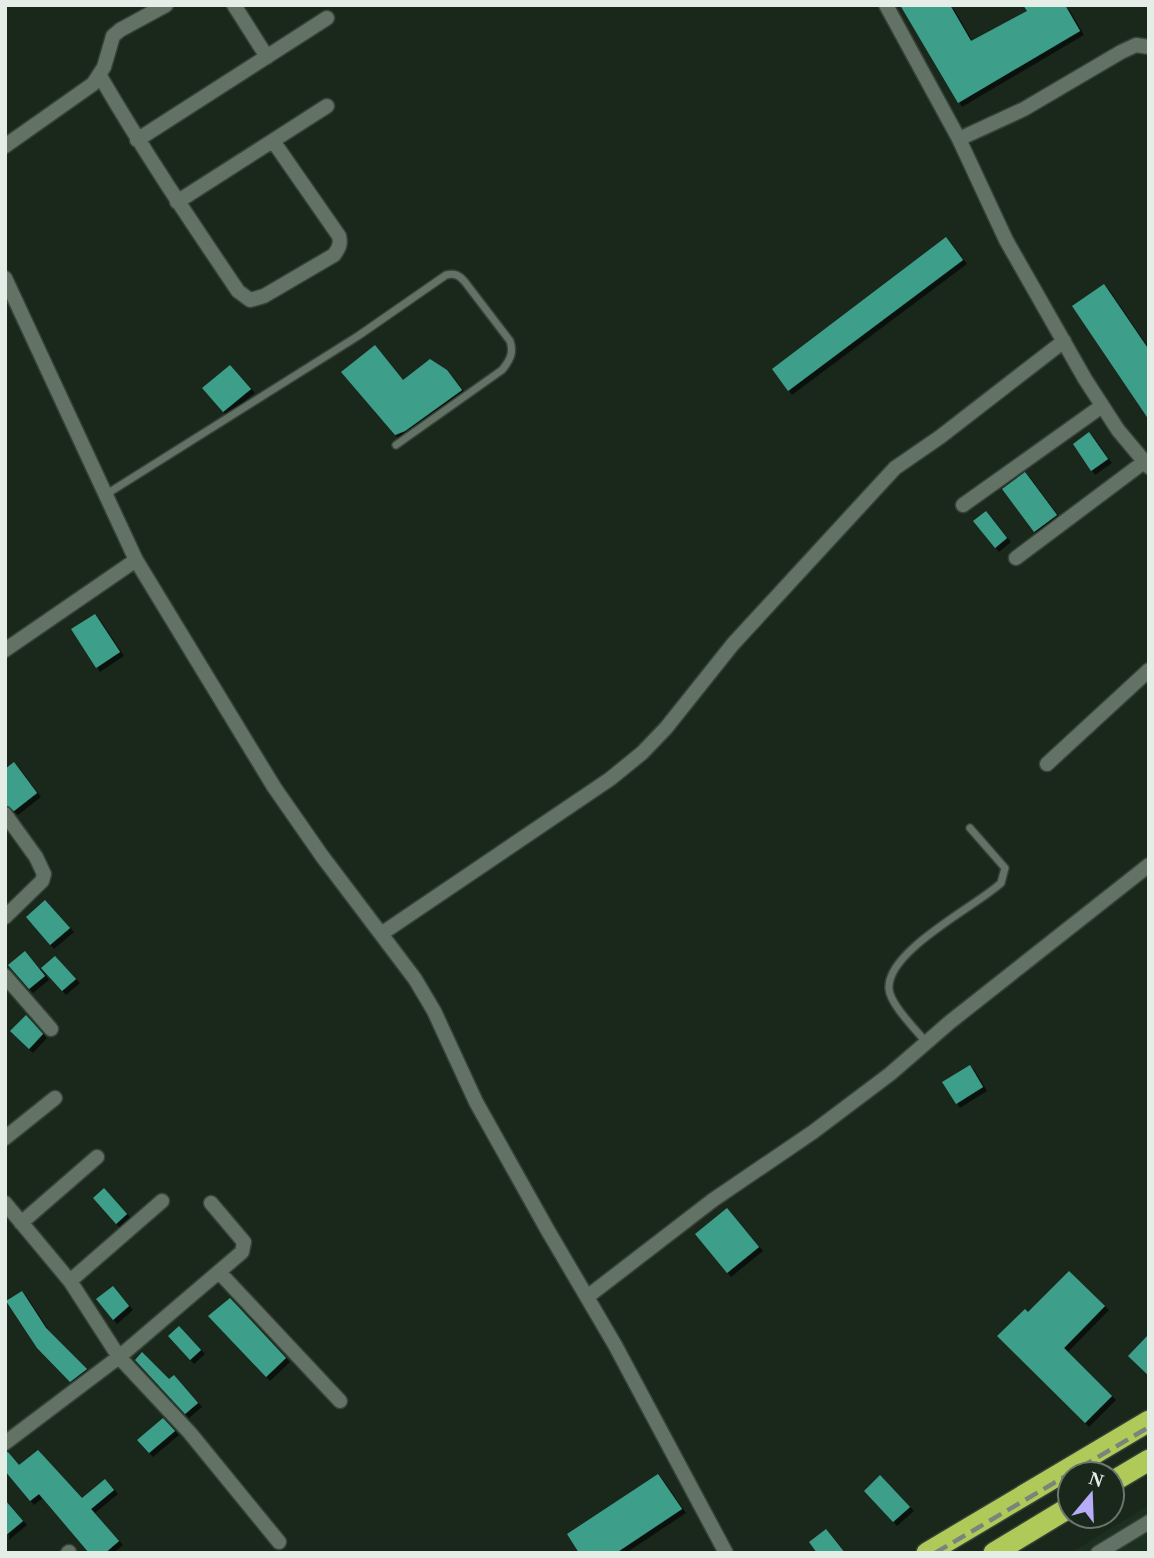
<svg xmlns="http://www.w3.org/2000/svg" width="1154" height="1558" font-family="'Times New Roman',serif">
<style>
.built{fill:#1c301f}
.building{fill:#3d9e8a;filter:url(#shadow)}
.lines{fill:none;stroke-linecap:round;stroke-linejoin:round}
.lane-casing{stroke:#364237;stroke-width:10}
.street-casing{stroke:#364237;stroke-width:17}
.highway-casing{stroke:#364237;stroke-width:24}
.lane{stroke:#627365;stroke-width:7}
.street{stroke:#627365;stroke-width:14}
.highway{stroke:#b0ca5a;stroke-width:21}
.rail{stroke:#79847a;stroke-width:4.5;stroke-dasharray:14 7;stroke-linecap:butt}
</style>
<defs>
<filter id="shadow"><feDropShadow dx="4" dy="4" stdDeviation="0" flood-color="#0009"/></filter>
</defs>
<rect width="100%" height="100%" fill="#1a281c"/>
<path class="built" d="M 1149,1505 L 1149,1553 L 1071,1553 Z"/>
<path class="building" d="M 900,5 L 950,5 L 971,41 L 1027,11 L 1023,5 L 1065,5 L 1080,31 L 958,103 Z
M 946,237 L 963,260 L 788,391 L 772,369 Z
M 1104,284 L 1149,350 L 1149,420 L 1072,306 Z
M 375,345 L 403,380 L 430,359 L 447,370 L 462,390 L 405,431 L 395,435 L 341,372 Z
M 230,365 L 251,389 L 223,412 L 202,388 Z
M 1089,432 L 1108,459 L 1091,471 L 1073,444 Z
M 1025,472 L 1057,515 L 1034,532 L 1002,489 Z
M 986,511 L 1007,538 L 995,548 L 973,521 Z
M 95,614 L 120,652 L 96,668 L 71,629 Z
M 14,762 L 37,793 L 14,811 L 5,805 L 5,769 Z
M 45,900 L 70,928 L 50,945 L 26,917 Z
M 25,951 L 45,976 L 29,989 L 8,965 Z
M 55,956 L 76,979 L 62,991 L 41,968 Z
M 26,1015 L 43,1034 L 29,1049 L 10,1031 Z
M 970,1065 L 983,1087 L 956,1104 L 942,1082 Z
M 104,1188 L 127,1214 L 116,1224 L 93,1198 Z
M 727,1208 L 759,1247 L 727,1273 L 695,1234 Z
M 1069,1271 L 1105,1306 L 1064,1348 L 1112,1396 L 1085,1423 L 997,1336 L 1025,1309 L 1028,1312 Z
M 113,1286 L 129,1306 L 113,1320 L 96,1299 Z
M 22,1291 L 46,1328 L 87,1369 L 70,1382 L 37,1348 L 6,1301 Z
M 230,1298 L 286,1358 L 266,1377 L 208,1316 Z
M 179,1326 L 201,1350 L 190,1360 L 168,1336 Z
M 1149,1334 L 1149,1376 L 1128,1356 Z
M 142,1352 L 169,1379 L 174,1375 L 198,1403 L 185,1414 L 135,1360 Z
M 163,1418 L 175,1431 L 149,1453 L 137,1440 Z
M 38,1450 L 82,1498 L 105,1479 L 114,1490 L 91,1509 L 119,1541 L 105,1553 L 89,1553 L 39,1494 L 30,1501 L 5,1471 L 5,1453 L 8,1452 L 19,1465 Z
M 658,1474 L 682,1509 L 616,1553 L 579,1553 L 567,1534 Z
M 880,1475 L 910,1507 L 893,1522 L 864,1491 Z
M 5,1500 L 23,1521 L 5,1536 Z
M 826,1529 L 845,1553 L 817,1553 L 809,1542 Z"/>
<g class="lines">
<defs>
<path id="lane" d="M 105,495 L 358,336 L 446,275 C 455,273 459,275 465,282 L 510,341 C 514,353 510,360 502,370 L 396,445
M 926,1042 C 916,1030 890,1004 889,989 C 886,951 975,907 1001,883 L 1005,868 L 970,828"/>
<path id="street" d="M 234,5 L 267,57
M 886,5 L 959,139 L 1006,240 L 1085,379 L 1118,430 L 1149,467
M 100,76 C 143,150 190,220 238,291 L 250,300 L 264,296 L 334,255 C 339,248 341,244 339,236 L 273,141
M 959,139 L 1024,109 L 1121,52 L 1136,45 L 1149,47
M 137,140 L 327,18
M 5,146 L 93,84 L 104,67 L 113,36 L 120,30 L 166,5
M 177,202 L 327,106
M 5,278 L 136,560 L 274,787 L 322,856 L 415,979 L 434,1011 L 476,1102 L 547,1229 L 615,1345 L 726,1553
M 963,505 L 1102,406
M 1016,558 L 1144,462
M 5,650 L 136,560
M 1047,764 L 1149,670
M 5,814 L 36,857 L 44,874 L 42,881 L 5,917
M 381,934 L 610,779 L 642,753 L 666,728 L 733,644 L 895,468 L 940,437 L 1064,341
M 5,976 L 51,1029
M 5,1138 L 55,1098
M 5,1203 L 70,1281 L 119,1357 L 190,1433 L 279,1542
M 21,1223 L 97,1157
M 219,1272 L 340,1401
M 70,1281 L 162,1201
M 587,1297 L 713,1200 L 813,1132 L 890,1074 L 950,1022 L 1149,865
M 5,1443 L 119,1357 L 242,1252 L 244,1242 L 211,1203
M 68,1553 L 69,1552
M 1098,1553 L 1149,1522"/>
<path id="highway" d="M 1112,1482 L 1149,1460
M 927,1553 L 1149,1421
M 994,1553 L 1070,1507"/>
</defs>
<use href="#lane" class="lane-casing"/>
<use href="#street" class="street-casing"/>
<use href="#highway" class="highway-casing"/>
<use href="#lane" class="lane"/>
<use href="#street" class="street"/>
<use href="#highway" class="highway"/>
<path class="rail" d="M 935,1553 L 1149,1427"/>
</g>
<rect width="1154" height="1558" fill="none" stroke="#e5eee6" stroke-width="14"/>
<g transform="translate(1091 1495) rotate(19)"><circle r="33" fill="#1a281c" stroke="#6b776d" stroke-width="2"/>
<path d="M0-5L12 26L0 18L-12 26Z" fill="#b6acf8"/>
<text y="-10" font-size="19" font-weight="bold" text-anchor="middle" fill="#e5eee6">N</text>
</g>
</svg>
